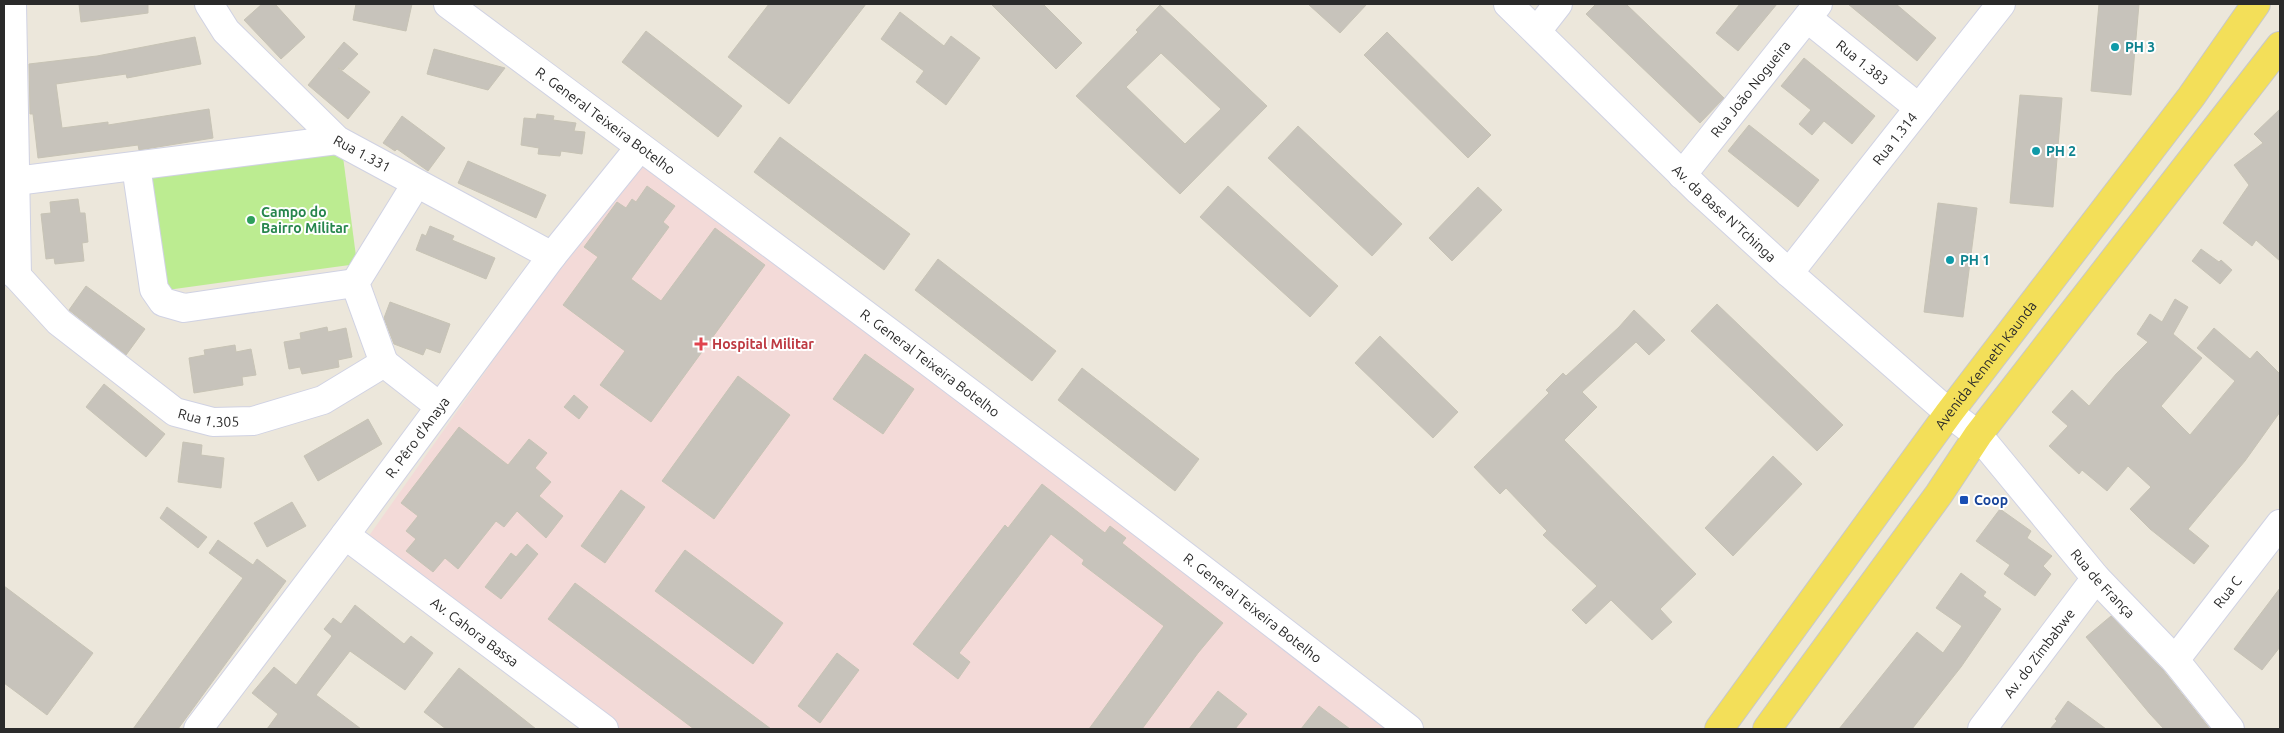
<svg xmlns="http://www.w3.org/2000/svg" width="2284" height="733" font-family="Ubuntu,sans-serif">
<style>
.medical{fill:#f3dad8}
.pitch{fill:#bcec91}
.building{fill:#c7c3bb;stroke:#c7c3b5;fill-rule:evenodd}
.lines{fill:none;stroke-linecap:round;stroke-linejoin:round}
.minor-casing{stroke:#d0d2e3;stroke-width:30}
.major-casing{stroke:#c8c8c8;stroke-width:30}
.minor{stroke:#fff;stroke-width:28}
.major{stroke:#f3df59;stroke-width:28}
.culture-dot{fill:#0f9aa8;stroke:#fff;stroke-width:2}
.leisure-dot{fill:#2e9e5b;stroke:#fff;stroke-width:2}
.health-dot{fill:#e0444e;stroke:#fff;stroke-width:2}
.transit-dot{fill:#1a4fb4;stroke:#fff;stroke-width:2}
.labels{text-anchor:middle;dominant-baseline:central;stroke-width:4;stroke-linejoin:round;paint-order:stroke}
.culture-label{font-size:14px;font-weight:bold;fill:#0d838f;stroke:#fff;text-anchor:start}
.street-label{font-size:14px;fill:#2a2a2a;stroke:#fff}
.leisure-label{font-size:14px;font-weight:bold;fill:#27864d;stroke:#fff;text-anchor:start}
.health-label{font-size:14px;font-weight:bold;fill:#be3a42;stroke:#fff;text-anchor:start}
.transit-label{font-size:14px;font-weight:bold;fill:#164399;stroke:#fff;text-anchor:start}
</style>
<rect width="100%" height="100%" fill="#ece7db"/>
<path class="medical" d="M 643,149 L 1397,729 L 619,729 L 366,540 Z"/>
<path class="pitch" d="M 342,149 L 357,264 L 160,291 L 144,176 Z"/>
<path class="building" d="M 79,4 L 148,4 L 148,13 L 81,22 Z
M 262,4 L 275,4 L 305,37 L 281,59 L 244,20 Z
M 356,4 L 412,4 L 406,31 L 353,20 Z
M 769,4 L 866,4 L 789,104 L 728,57 Z
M 991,4 L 1043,4 L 1082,43 L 1056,69 Z
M 1308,4 L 1367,4 L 1340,33 Z
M 1596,4 L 1626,4 L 1724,98 L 1700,123 L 1586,14 Z
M 1740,4 L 1777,4 L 1738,51 L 1716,33 Z
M 1848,4 L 1896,4 L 1936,38 L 1917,61 Z
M 2099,4 L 2139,4 L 2131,95 L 2091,91 Z
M 1160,5 L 1267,106 L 1180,194 L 1076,96 L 1138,32 L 1136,30 ZM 1161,53 L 1221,109 L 1185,144 L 1126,87 Z
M 900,12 L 944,46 L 951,36 L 980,58 L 946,105 L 916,82 L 924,71 L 881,39 Z
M 646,31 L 742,106 L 718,137 L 622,62 Z
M 1387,32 L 1491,135 L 1468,158 L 1364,55 Z
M 195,37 L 201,64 L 127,78 L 126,74 L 56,84 L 62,128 L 108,122 L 108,125 L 209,109 L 213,138 L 139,150 L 138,145 L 38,158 L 33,114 L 30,114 L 29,64 L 97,56 Z
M 344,42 L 358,54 L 343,70 L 338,68 L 370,92 L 348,119 L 308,85 Z
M 434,49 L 505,68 L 488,90 L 427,74 Z
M 1804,58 L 1875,116 L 1852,144 L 1824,121 L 1812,135 L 1799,124 L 1811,110 L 1781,86 Z
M 2020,95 L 2062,98 L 2053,207 L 2010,203 Z
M 2280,109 L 2280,261 L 2256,240 L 2252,246 L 2223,223 L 2249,185 L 2234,165 L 2263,143 L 2254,134 Z
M 537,114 L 554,116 L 553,120 L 576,123 L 574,131 L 585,132 L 582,154 L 561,151 L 560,156 L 538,154 L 539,148 L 521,145 L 524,118 L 536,119 Z
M 402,116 L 445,148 L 428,171 L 397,149 L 395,151 L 383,143 Z
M 1749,125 L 1819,180 L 1798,207 L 1728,151 Z
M 1298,126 L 1402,224 L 1372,256 L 1268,158 Z
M 780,137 L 910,234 L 884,270 L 754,172 Z
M 468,161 L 546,195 L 536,218 L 458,183 Z
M 647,186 L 675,206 L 663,222 L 669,227 L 631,279 L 661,301 L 715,228 L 765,265 L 651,422 L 600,385 L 625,351 L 563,305 L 598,257 L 584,247 L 617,202 L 626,208 L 632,199 L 636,202 Z
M 1228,186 L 1338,286 L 1310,317 L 1200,217 Z
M 1478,187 L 1502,210 L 1452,261 L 1429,238 Z
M 78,199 L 80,213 L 85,213 L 88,242 L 82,243 L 84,261 L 55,264 L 54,258 L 46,259 L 41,214 L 51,213 L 50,202 Z
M 1938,203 L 1977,208 L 1963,317 L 1924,312 Z
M 430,226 L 454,236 L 452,240 L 495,258 L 486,279 L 416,250 L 422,234 L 426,236 Z
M 2201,249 L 2219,262 L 2221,260 L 2232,270 L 2220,284 L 2192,261 Z
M 938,259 L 1056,351 L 1032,381 L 915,290 Z
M 86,286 L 145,329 L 126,355 L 69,310 Z
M 2175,299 L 2188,307 L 2173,334 L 2202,358 L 2161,406 L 2190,435 L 2235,381 L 2197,348 L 2214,328 L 2250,359 L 2257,351 L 2280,374 L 2280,412 L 2245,461 L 2188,529 L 2209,546 L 2194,564 L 2150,529 L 2130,509 L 2151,487 L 2128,466 L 2107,491 L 2082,470 L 2079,474 L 2049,446 L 2068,426 L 2052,412 L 2072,390 L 2089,406 L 2116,374 L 2148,342 L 2137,334 L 2150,314 L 2162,322 Z
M 390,302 L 450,324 L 440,353 L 426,348 L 423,355 L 394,344 L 384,318 Z
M 1717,304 L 1843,425 L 1817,451 L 1691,331 Z
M 1634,310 L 1665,340 L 1649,355 L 1636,342 L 1582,392 L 1597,407 L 1564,440 L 1696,574 L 1660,609 L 1672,622 L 1652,640 L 1611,600 L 1586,624 L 1572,610 L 1597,586 L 1543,535 L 1547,531 L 1506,488 L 1500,494 L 1474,467 L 1549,393 L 1546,390 L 1563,373 L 1566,376 L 1619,327 Z
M 327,327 L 328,332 L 346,328 L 352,357 L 338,360 L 339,367 L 324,370 L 302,374 L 300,367 L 289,369 L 284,342 L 301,339 L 300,333 Z
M 1380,336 L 1458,412 L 1433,438 L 1355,363 Z
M 235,345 L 236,352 L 251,349 L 256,375 L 242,377 L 243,385 L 194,393 L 189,358 L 205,355 L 204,350 Z
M 865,354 L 914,389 L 883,434 L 833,399 Z
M 1082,368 L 1199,459 L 1175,491 L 1058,400 Z
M 738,376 L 790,415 L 714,519 L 662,481 Z
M 104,384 L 165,434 L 146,457 L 86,407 Z
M 574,395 L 588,407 L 579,419 L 564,407 Z
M 368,419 L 382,444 L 318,481 L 304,456 Z
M 459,427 L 508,465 L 529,439 L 547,453 L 535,468 L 551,482 L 539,496 L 563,516 L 546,538 L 517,511 L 504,527 L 496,521 L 458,569 L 445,558 L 433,572 L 406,551 L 416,539 L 406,531 L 418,516 L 401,503 Z
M 183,442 L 202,445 L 201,455 L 224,458 L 221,488 L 178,482 Z
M 1773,456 L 1802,484 L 1733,556 L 1705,528 Z
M 1042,484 L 1105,533 L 1110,526 L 1126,538 L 1122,543 L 1223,623 L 1198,653 L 1142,729 L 1089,729 L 1164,626 L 1082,564 L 1084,560 L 1051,534 L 959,653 L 970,662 L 958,679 L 913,644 L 1005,525 L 1008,528 Z
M 621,490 L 645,507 L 605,563 L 581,546 Z
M 292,502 L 306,526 L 267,547 L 254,523 Z
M 167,507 L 207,537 L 198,548 L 160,518 Z
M 2000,509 L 2031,531 L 2027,538 L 2052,556 L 2043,566 L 2051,574 L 2035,596 L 2004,574 L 2010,565 L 1976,541 Z
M 218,540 L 253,565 L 257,559 L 286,581 L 178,729 L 133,729 L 243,578 L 209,553 Z
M 527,544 L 538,554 L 501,599 L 485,587 L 511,553 L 516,557 Z
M 685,550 L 783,623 L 753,664 L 655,591 Z
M 1961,573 L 1986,592 L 1983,596 L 2001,609 L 1961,667 L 1912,729 L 1839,729 L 1917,632 L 1943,653 L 1962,626 L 1936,608 Z
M 575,583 L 771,729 L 694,729 L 548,619 Z
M 4,586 L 93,653 L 47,715 L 4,683 Z
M 2280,588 L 2280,647 L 2262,670 L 2234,649 Z
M 355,605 L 404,644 L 411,636 L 433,653 L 405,690 L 350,651 L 316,695 L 361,729 L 267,729 L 278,714 L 252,693 L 274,667 L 296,685 L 332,636 L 324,629 L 333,618 L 341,624 Z
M 2111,616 L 2163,670 L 2210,729 L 2164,729 L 2150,714 L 2086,637 Z
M 837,653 L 859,670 L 820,723 L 798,706 Z
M 459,668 L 536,729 L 446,729 L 424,712 Z
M 1218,691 L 1247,714 L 1235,729 L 1189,729 Z
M 2068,701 L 2106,729 L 2050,729 L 2057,721 L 2055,719 Z
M 1319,706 L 1350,729 L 1301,729 Z"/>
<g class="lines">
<defs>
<g id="minor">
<path d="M 12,4 L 17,276"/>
<path id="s1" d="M 209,4 L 226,31 L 337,140 L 552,256"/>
<path id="s2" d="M 448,4 C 770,243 1093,482 1409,729"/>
<path id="s3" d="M 1508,4 L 1699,191 L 1789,273 L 1949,413 L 1978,435 L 2096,578 L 2175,660 L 2230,729"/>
<path id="s4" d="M 1807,18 L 1919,108"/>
<path d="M 1537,31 L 1558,4"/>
<path d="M 136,166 L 154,289 L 163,302 L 184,308 L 355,283"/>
<path id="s5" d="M 1682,175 L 1818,4"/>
<path d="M 16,181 L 337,140"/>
<path id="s6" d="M 4,266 L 17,276 L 59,322 L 175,412 L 213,422 L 253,421 L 323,400 L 384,363 L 439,406"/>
<path id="s7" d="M 1789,273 L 2001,4"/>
<path d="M 384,363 L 355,283 L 416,184"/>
<path id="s8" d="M 345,535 L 604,729"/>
<path id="s9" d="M 2175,660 L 2280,524"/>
<path id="s10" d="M 198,729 L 345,535 L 552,256 L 640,147"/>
<path id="s11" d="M 1982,729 L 2096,578"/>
</g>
<g id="major">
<path id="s12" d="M 1719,729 L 1949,413 L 2191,97 L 2256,4"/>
<path d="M 1767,729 L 1939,494 L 1978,435 L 2280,46"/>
</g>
</defs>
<use href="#minor" class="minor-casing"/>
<use href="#major" class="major-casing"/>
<use href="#minor" class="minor"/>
<use href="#major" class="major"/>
</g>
<g class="culture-dot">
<circle cx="2115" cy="47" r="5"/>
<circle cx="2036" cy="151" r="5"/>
<circle cx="1950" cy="260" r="5"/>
</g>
<circle class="leisure-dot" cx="251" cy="220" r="5"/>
<path class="health-dot" d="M698.5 336.5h5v5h5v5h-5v5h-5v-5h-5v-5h5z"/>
<rect class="transit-dot" x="1959" y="495" width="10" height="10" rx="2.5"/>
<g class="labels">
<g class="culture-label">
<text x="2125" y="47">PH 3</text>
<text x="2046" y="151">PH 2</text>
<text x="1960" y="260">PH 1</text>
</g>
<g class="street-label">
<text stroke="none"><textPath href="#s4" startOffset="71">Rua 1.383</textPath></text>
<text stroke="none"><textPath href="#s5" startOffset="110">Rua João Nogueira</textPath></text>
<text stroke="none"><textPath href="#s2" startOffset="196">R. General Teixeira Botelho</textPath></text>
<text stroke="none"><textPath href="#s7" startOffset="171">Rua 1.314</textPath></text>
<text stroke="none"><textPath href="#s1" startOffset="216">Rua 1.331</textPath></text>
<text stroke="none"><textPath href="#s3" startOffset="301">Av. da Base N'Tchinga</textPath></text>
<text stroke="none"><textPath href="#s2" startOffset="601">R. General Teixeira Botelho</textPath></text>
<text stroke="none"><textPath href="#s12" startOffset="451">Avenida Kenneth Kaunda</textPath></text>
<text stroke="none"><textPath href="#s6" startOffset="260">Rua 1.305</textPath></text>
<text stroke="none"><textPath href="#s10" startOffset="365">R. Pêro d'Anaya</textPath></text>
<text stroke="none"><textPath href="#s3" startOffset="832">Rua de França</textPath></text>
<text stroke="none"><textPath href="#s9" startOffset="86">Rua C</textPath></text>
<text stroke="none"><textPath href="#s2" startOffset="1006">R. General Teixeira Botelho</textPath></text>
<text stroke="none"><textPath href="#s8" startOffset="162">Av. Cahora Bassa</textPath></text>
<text stroke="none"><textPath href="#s11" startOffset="95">Av. do Zimbabwe</textPath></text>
</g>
<g class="leisure-label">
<text x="261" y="212">Campo do<tspan x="261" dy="16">Bairro Militar</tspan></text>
</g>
<g class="health-label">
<text x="712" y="344">Hospital Militar</text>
</g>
<g class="transit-label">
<text x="1974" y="500">Coop</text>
</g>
</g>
<rect width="2284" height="733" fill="none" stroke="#2a2a2a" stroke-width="10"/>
</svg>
